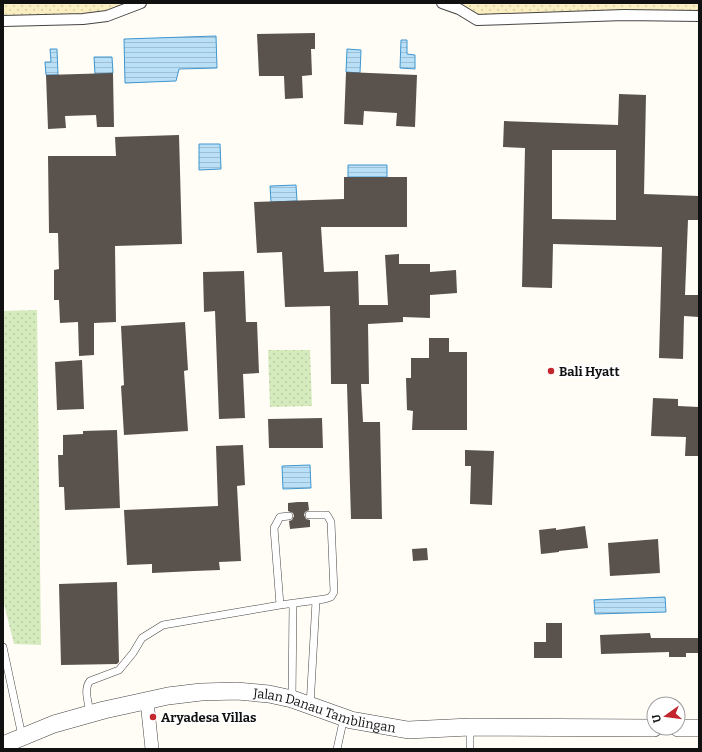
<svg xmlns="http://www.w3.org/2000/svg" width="702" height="752" font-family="Bitter,serif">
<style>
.grass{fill:url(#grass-dots)}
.sand{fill:url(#sand-dots)}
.water{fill:url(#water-rules);stroke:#3f96cf}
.building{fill:#5a524d;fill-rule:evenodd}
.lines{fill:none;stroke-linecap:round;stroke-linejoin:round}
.service-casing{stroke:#444;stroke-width:8}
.pedestrian-casing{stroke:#444;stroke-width:12}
.minor-casing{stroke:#444;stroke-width:14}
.tertiary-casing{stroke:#444;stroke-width:18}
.service{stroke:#fff;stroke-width:7}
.pedestrian{stroke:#fff;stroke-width:10}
.minor{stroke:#fff;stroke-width:13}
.tertiary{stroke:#fff;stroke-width:17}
.poi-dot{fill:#c4262e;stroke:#fff;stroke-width:1.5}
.labels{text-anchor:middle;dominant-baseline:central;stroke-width:4;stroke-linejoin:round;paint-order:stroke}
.poi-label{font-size:13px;font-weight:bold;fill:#111;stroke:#fff;text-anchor:start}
.street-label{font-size:13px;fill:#111;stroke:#fff}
</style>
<defs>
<pattern id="grass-dots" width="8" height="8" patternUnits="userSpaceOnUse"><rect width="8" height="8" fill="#d5ebbd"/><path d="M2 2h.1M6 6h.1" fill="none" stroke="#b6c8a1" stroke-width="1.8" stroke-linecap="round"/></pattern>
<pattern id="sand-dots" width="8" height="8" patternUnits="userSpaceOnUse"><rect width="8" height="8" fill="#fbeec1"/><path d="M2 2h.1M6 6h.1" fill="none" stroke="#d6cba5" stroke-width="1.8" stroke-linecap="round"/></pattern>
<pattern id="water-rules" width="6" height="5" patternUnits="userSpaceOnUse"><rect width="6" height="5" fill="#b9e0f7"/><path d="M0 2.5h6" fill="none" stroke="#9ebfd3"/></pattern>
</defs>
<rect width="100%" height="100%" fill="#fffdf5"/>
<path class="grass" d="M 37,310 L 41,645 L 14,644 L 3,600 L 3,311 Z
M 268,350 L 310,350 L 312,406 L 270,407 Z"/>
<path class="sand" d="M 3,3 L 141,3 L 107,16 L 3,21 Z
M 442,3 L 699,3 L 699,16 L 477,20 Z"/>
<path class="water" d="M 216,36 L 217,68 L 179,69 L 176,81 L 125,83 L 124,39 Z
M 401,40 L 407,40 L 407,54 L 415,55 L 415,69 L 400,68 Z
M 50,49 L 57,49 L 58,75 L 46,75 L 45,62 L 51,62 Z
M 347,49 L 361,50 L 360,73 L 346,72 Z
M 94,57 L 112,57 L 113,73 L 95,74 Z
M 199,144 L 220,144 L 221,169 L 199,170 Z
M 348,165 L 387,165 L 387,177 L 348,177 Z
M 296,185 L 297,201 L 271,202 L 270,186 Z
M 310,465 L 311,488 L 283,489 L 282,466 Z
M 665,597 L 666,612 L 595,614 L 594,600 Z"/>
<path class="building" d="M 315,33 L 315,49 L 311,49 L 312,75 L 302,76 L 303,98 L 285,99 L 284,76 L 259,76 L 257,34 Z
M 346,72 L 417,75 L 415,127 L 396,126 L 397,113 L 364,111 L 363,125 L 344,124 Z
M 113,73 L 114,127 L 97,127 L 96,115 L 65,116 L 66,128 L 48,129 L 46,75 Z
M 619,94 L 646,95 L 644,194 L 699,196 L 699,220 L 688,220 L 685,295 L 699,295 L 699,317 L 684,316 L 683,359 L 659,358 L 662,247 L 553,244 L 552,288 L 522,287 L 525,148 L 503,147 L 504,121 L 618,125 ZM 552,150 L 616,150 L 616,220 L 552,219 Z
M 179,135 L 182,244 L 115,246 L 116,322 L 94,323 L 94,355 L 79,356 L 78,322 L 60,323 L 59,300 L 54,300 L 54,270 L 59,269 L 58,233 L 49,233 L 48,156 L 116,156 L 115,137 Z
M 344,177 L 407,177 L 407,227 L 321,227 L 324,272 L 358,271 L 359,305 L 388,305 L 385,255 L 399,254 L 399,264 L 430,264 L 430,272 L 456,270 L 457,293 L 430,295 L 430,318 L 403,317 L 403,322 L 368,324 L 369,384 L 361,384 L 363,422 L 380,422 L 382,519 L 351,519 L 347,384 L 331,384 L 330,306 L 285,307 L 282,252 L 257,253 L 254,202 L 344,199 Z
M 244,271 L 246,322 L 257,322 L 259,373 L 243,374 L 245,418 L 219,419 L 215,311 L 204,312 L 203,272 Z
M 185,322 L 188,370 L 184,371 L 188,431 L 124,435 L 121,386 L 124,385 L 121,326 Z
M 429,338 L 449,338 L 449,352 L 467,352 L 467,430 L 412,430 L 413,411 L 407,410 L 406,378 L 411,378 L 411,358 L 429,358 Z
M 82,360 L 84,409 L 57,410 L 55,362 Z
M 653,398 L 678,399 L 678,406 L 699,407 L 699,456 L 685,456 L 686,437 L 651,436 Z
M 322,418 L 323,448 L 269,448 L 268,419 Z
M 117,430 L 120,508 L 65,510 L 64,487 L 59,487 L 58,455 L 63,455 L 63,435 L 83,434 L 83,431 Z
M 243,445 L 245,485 L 237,486 L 241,561 L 219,562 L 220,570 L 194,571 L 152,573 L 152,564 L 127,565 L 124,510 L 218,506 L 216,446 Z
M 465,450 L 494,451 L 492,505 L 470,504 L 471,466 L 465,466 Z
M 298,502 L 308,502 L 309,510 L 305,512 L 304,515 L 306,519 L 310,520 L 310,527 L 290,529 L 289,521 L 292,520 L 294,516 L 293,513 L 288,511 L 288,503 Z
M 585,526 L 588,548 L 559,551 L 559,552 L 541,554 L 539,530 L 556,528 L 556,530 Z
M 658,539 L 660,573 L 610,576 L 608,543 Z
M 427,548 L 428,560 L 413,561 L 412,549 Z
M 117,582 L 119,662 L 117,664 L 61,665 L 59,584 Z
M 546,623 L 562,623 L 562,658 L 534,658 L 534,642 L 546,642 Z
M 650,633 L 651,638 L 699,638 L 699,653 L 686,653 L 686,657 L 669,657 L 669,652 L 601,654 L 600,635 Z"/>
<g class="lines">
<defs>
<path id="service" d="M 280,605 L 274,528 L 280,517 L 289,516
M 3,647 L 22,736
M 292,699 L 293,603
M 310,706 L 316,601
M 90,713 C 89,704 83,689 90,681 L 119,670 L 133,653 L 142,638 L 163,625 L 280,605 L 325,599 L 331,597 L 334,592 L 331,522 L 327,515 L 309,515
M 337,749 L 344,717
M 470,749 L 470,727"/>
<path id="pedestrian" d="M 442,3 L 459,9 L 477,20 L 624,15 L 699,16
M 3,21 L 83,19 L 107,16 L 141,3"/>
<path id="minor" d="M 147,701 L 152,749"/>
<g id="tertiary">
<path d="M 678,728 L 699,728"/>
<path id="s1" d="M 3,745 L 54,724 L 104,710 L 168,696 L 201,692 L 237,691 L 269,694 L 292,699 L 351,720 L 408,730 L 470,727 L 654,728"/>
</g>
</defs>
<use href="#service" class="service-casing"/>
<use href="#pedestrian" class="pedestrian-casing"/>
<use href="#minor" class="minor-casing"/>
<use href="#tertiary" class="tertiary-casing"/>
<use href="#service" class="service"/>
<use href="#pedestrian" class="pedestrian"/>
<use href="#minor" class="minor"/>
<use href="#tertiary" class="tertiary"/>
</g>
<g class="poi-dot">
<circle cx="551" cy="371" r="4"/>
<circle cx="153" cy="717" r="4"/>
</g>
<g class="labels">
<g class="poi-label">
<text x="559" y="371">Bali Hyatt</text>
<text x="161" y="717">Aryadesa Villas</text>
</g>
<g class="street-label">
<text stroke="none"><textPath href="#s1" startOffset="332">Jalan Danau Tamblingan</textPath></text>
</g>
</g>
<rect width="702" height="752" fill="none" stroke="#111111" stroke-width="8"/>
<g transform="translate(666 716) rotate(256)"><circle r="19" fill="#ffffff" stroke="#a0a0a0"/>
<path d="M0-3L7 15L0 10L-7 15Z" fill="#c4262e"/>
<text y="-6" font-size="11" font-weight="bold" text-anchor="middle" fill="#111111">U</text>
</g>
</svg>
